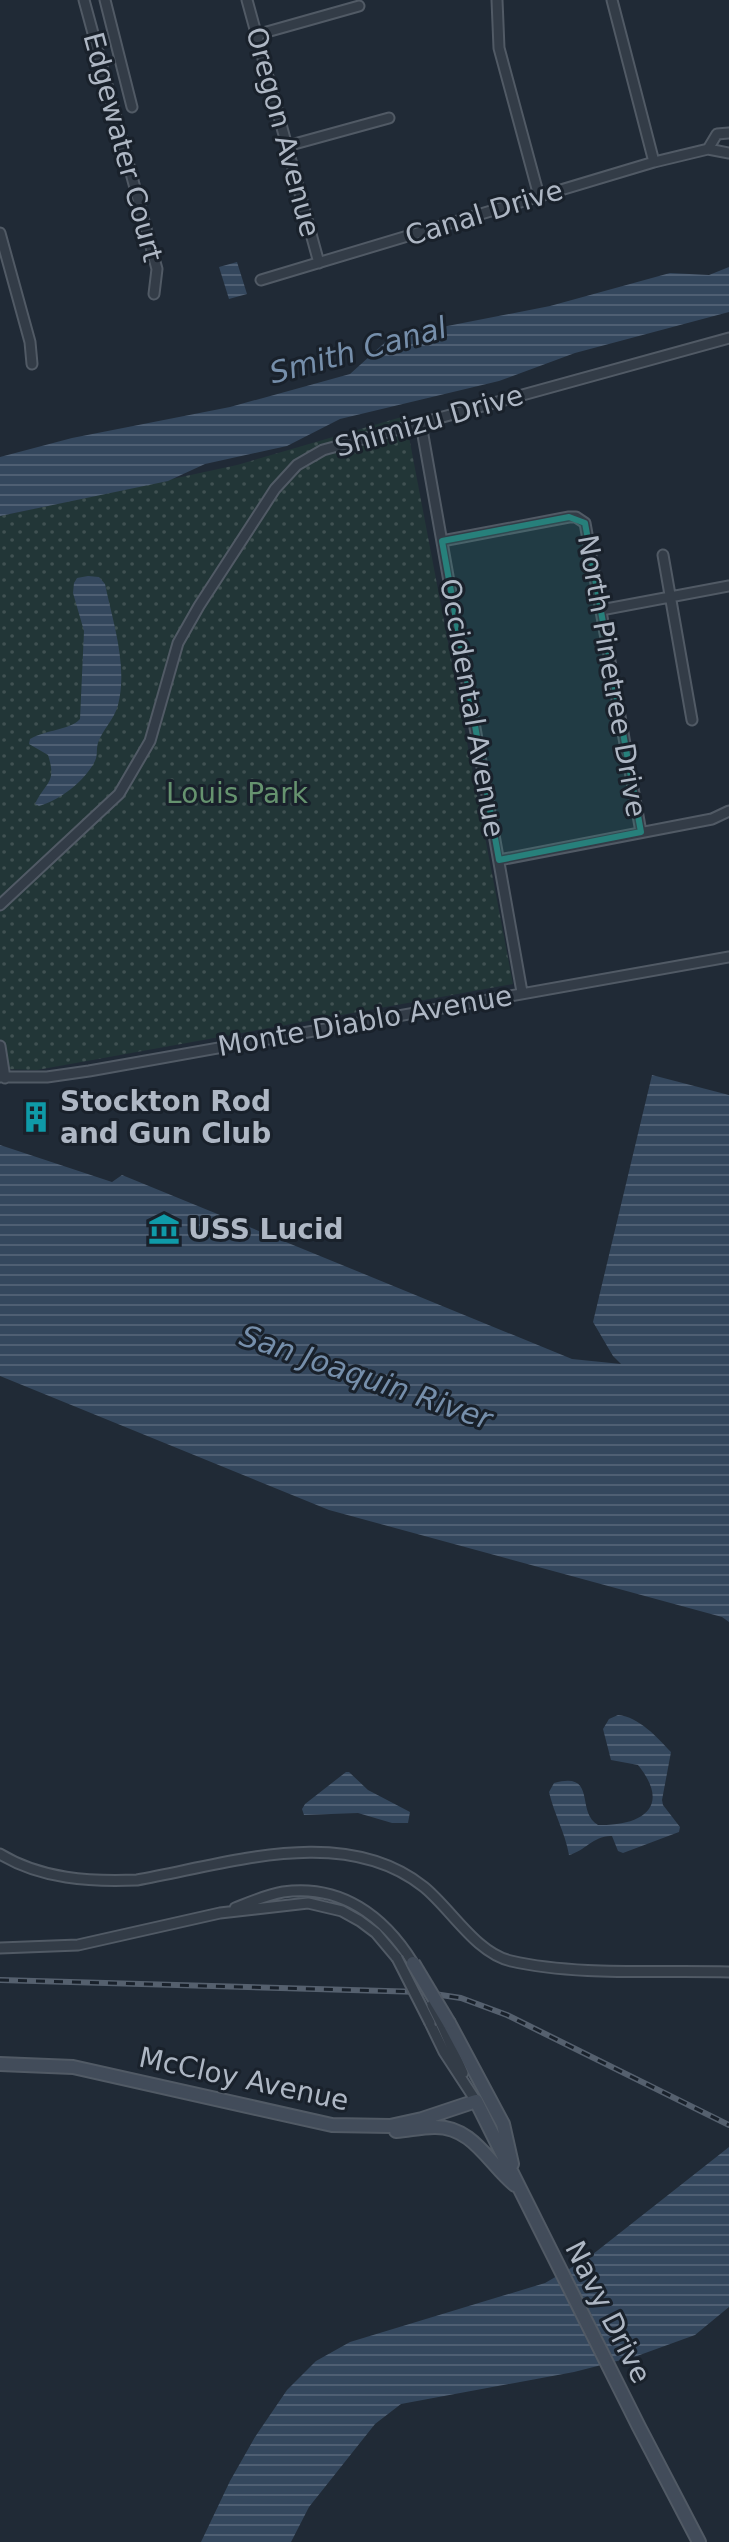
<svg xmlns="http://www.w3.org/2000/svg" width="729" height="2542" font-family="'DejaVu Sans',sans-serif">
<style>
.park{fill:url(#park-dots)}
.water{fill:url(#water-rules)}
.lines{fill:none;stroke-linecap:round;stroke-linejoin:round}
.street-casing{stroke:#515a65;stroke-width:13}
.secondary-casing{stroke:#515a65;stroke-width:16}
.street{stroke:#333c47;stroke-width:9}
.secondary{stroke:#424c5a;stroke-width:12}
.rail-casing{stroke:#55606e;stroke-width:6}
.rail{stroke:#19212b;stroke-width:3;stroke-dasharray:9;stroke-linecap:butt}
.street-bridge-casing{stroke:#515a65;stroke-width:13;stroke-linecap:butt}
.secondary-bridge-casing{stroke:#515a65;stroke-width:16;stroke-linecap:butt}
.street-bridge{stroke:#333c47;stroke-width:9}
.secondary-bridge{stroke:#424c5a;stroke-width:12}
.marked{fill:#27807b;fill-opacity:0.2;stroke:#27807b;stroke-width:6;stroke-linejoin:round}
.labels{text-anchor:middle;dominant-baseline:central;stroke-width:6;stroke-linejoin:round;paint-order:stroke}
.street-label{font-size:28px;fill:#aeb7c4;stroke:#19212b}
.park-label{font-size:28px;fill:#66936f;stroke:#19212b}
.poi-label{font-size:28px;font-weight:bold;fill:#aeb7c4;stroke:#19212b;text-anchor:start}
.water-label{font-size:30px;font-style:italic;fill:#768fab;stroke:#19212b}
</style>
<defs>
<pattern id="park-dots" width="8" height="8" patternUnits="userSpaceOnUse" patternTransform="scale(2)"><rect width="8" height="8" fill="#223637"/><path d="M2 2h.1M6 6h.1" fill="none" stroke="#405152" stroke-width="1.8" stroke-linecap="round"/></pattern>
<pattern id="water-rules" width="6" height="5" patternUnits="userSpaceOnUse" patternTransform="scale(2)"><rect width="6" height="5" fill="#34475d"/><path d="M0 2.5h6" fill="none" stroke="#4f5f73"/></pattern>
</defs>
<rect width="100%" height="100%" fill="#202a36"/>
<path class="park" d="M 405,416 L 513,984 L 37,1070 L 0,1069 L 0,516 L 237,465 Z"/>
<path class="water" d="M 237,262 L 247,294 L 229,299 L 219,267 Z
M 729,267 L 729,312 L 575,353 L 499,381 L 340,419 L 287,446 L 205,464 L 168,481 L 0,516 L 0,457 L 72,438 L 230,407 L 350,374 L 391,337 L 550,306 L 670,273 L 709,275 Z
M 88,576 L 99,577 L 105,584 C 113,623 128,666 118,705 C 114,720 102,730 98,743 C 96,749 98,755 95,761 C 85,781 60,800 39,806 L 35,804 C 46,781 57,783 48,755 L 29,744 L 30,739 C 45,730 70,730 80,719 L 84,631 L 73,593 L 74,583 L 77,578 Z
M 652,1075 L 729,1095 L 729,1622 L 722,1617 L 329,1510 L 0,1376 L 0,1145 L 112,1182 L 122,1175 L 572,1359 L 621,1364 L 613,1356 L 593,1322 Z
M 618,1715 C 639,1717 657,1737 671,1752 L 662,1800 L 663,1805 L 680,1827 L 679,1832 L 623,1853 L 618,1851 L 612,1836 C 594,1835 585,1851 569,1855 C 565,1832 554,1814 549,1792 L 554,1783 C 598,1771 575,1812 598,1825 C 642,1826 672,1807 638,1765 L 611,1760 L 603,1729 L 609,1719 Z
M 346,1772 L 349,1772 L 368,1790 L 410,1812 L 408,1823 L 392,1823 L 358,1813 L 304,1815 L 302,1809 L 305,1804 Z
M 729,2147 L 729,2307 L 695,2335 L 637,2356 L 574,2372 L 401,2404 L 375,2424 L 309,2507 L 291,2542 L 201,2542 L 230,2481 L 255,2437 L 287,2390 L 316,2361 L 350,2342 L 545,2283 L 588,2258 Z"/>
<g class="lines">
<defs>
<path id="street" d="M 84,0 L 157,269 L 154,294
M 105,0 L 132,107
M 247,0 L 319,263
M 497,0 L 499,48 L 539,196
M 612,0 L 654,162
M 256,35 L 359,6
M 287,146 L 389,118
M 708,149 L 717,134 L 729,133
M 0,233 L 30,342 L 32,364
M 261,280 L 654,162 L 708,149 L 729,153
M 421,424 L 522,992
M 442,541 L 569,517 L 576,517 L 585,523 L 641,832
M 663,555 L 692,720
M 601,610 L 729,586
M 499,860 L 712,819 L 729,811
M 0,905 L 119,794 L 150,741 L 178,643 L 199,606 L 275,489 L 297,465 L 323,450 L 729,338
M 0,1046 L 5,1078
M 0,1077 L 47,1077 L 89,1071 L 729,957
M 0,1854 C 41,1879 90,1882 137,1880 C 228,1864 344,1823 424,1887 C 451,1909 476,1953 511,1961 C 576,1976 661,1970 729,1972
M 235,1908 C 250,1902 266,1895 283,1892 C 341,1884 384,1916 413,1963
M 0,1948 L 78,1945 L 220,1913 L 308,1903 L 342,1911 L 360,1921 L 376,1933 L 397,1958
M 430,2023 L 444,2052 L 476,2101
M 441,2023 L 463,2073"/>
<path id="secondary" d="M 449,2023 L 503,2124 L 512,2164
M 0,2064 L 73,2067 L 332,2125 L 390,2126 L 422,2119 L 476,2101 L 639,2427 L 699,2542
M 396,2131 C 409,2130 422,2127 434,2127 C 473,2126 489,2164 515,2185"/>
</defs>
<use href="#street" class="street-casing"/>
<use href="#secondary" class="secondary-casing"/>
<use href="#street" class="street"/>
<use href="#secondary" class="secondary"/>
<defs>
<path id="rail" d="M 0,1980 L 421,1992 L 461,1998 L 507,2015 L 729,2125"/>
</defs>
<use href="#rail" class="rail-casing"/>
<use href="#rail" class="rail"/>
<defs>
<path id="street-bridge" d="M 397,1958 L 430,2023
M 432,2005 L 441,2023"/>
<path id="secondary-bridge" d="M 413,1963 L 449,2023"/>
</defs>
<use href="#street-bridge" class="street-bridge-casing"/>
<use href="#secondary-bridge" class="secondary-bridge-casing"/>
<use href="#street-bridge" class="street-bridge"/>
<use href="#secondary-bridge" class="secondary-bridge"/>
</g>
<path class="marked" d="M 569,517 L 585,523 L 641,832 L 499,860 L 442,541 Z"/>
<defs>
<symbol id="building-bare" viewBox="-9 -9 18 18"><path d="M-4-6H4V6H1V3H-1V6H-4ZM-2.5-4.3h1.7v1.8h-1.7ZM.8-4.3h1.7v1.8H.8ZM-2.5-1h1.7V.8h-1.7ZM.8-1h1.7V.8H.8Z" fill="#0f9aa8" stroke="#19212b" stroke-width="2.5" paint-order="stroke"/></symbol>
<symbol id="museum-bare" viewBox="-9 -9 18 18"><path d="M0-6L6-3V-2H-6V-3ZM-5-1h2V3h-2ZM-1-1h2V3h-2ZM3-1h2V3H3ZM-6 4H6V6H-6Z" fill="#0f9aa8" stroke="#19212b" stroke-width="2.5" paint-order="stroke"/></symbol>
</defs>
<g fill-rule="evenodd">
<use href="#building-bare" x="14" y="1095" width="44" height="44"/>
<use href="#museum-bare" x="142" y="1207" width="44" height="44"/>
</g>
<g class="labels">
<g class="street-label">
<text transform="translate(283 132) rotate(75)">Oregon Avenue</text>
<text transform="translate(123 147) rotate(75)">Edgewater Court</text>
<text transform="translate(484 213) rotate(-17)">Canal Drive</text>
<text transform="translate(429 421) rotate(-16)">Shimizu Drive</text>
<text transform="translate(612 676) rotate(80)">North Pinetree Drive</text>
<text transform="translate(472 708) rotate(80)">Occidental Avenue</text>
<text transform="translate(365 1021) rotate(-10)">Monte Diablo Avenue</text>
<text transform="translate(244 2079) rotate(12)">McCloy Avenue</text>
<text transform="translate(608 2312) rotate(63)">Navy Drive</text>
</g>
<g class="park-label">
<text x="237" y="793">Louis Park</text>
</g>
<g class="poi-label">
<text x="60" y="1101">Stockton Rod<tspan x="60" dy="32">and Gun Club</tspan></text>
<text x="188" y="1229">USS Lucid</text>
</g>
<g class="water-label">
<text transform="translate(358 350) rotate(-15)">Smith Canal</text>
<text transform="translate(366 1377) rotate(19)">San Joaquin River</text>
</g>
</g>
</svg>
